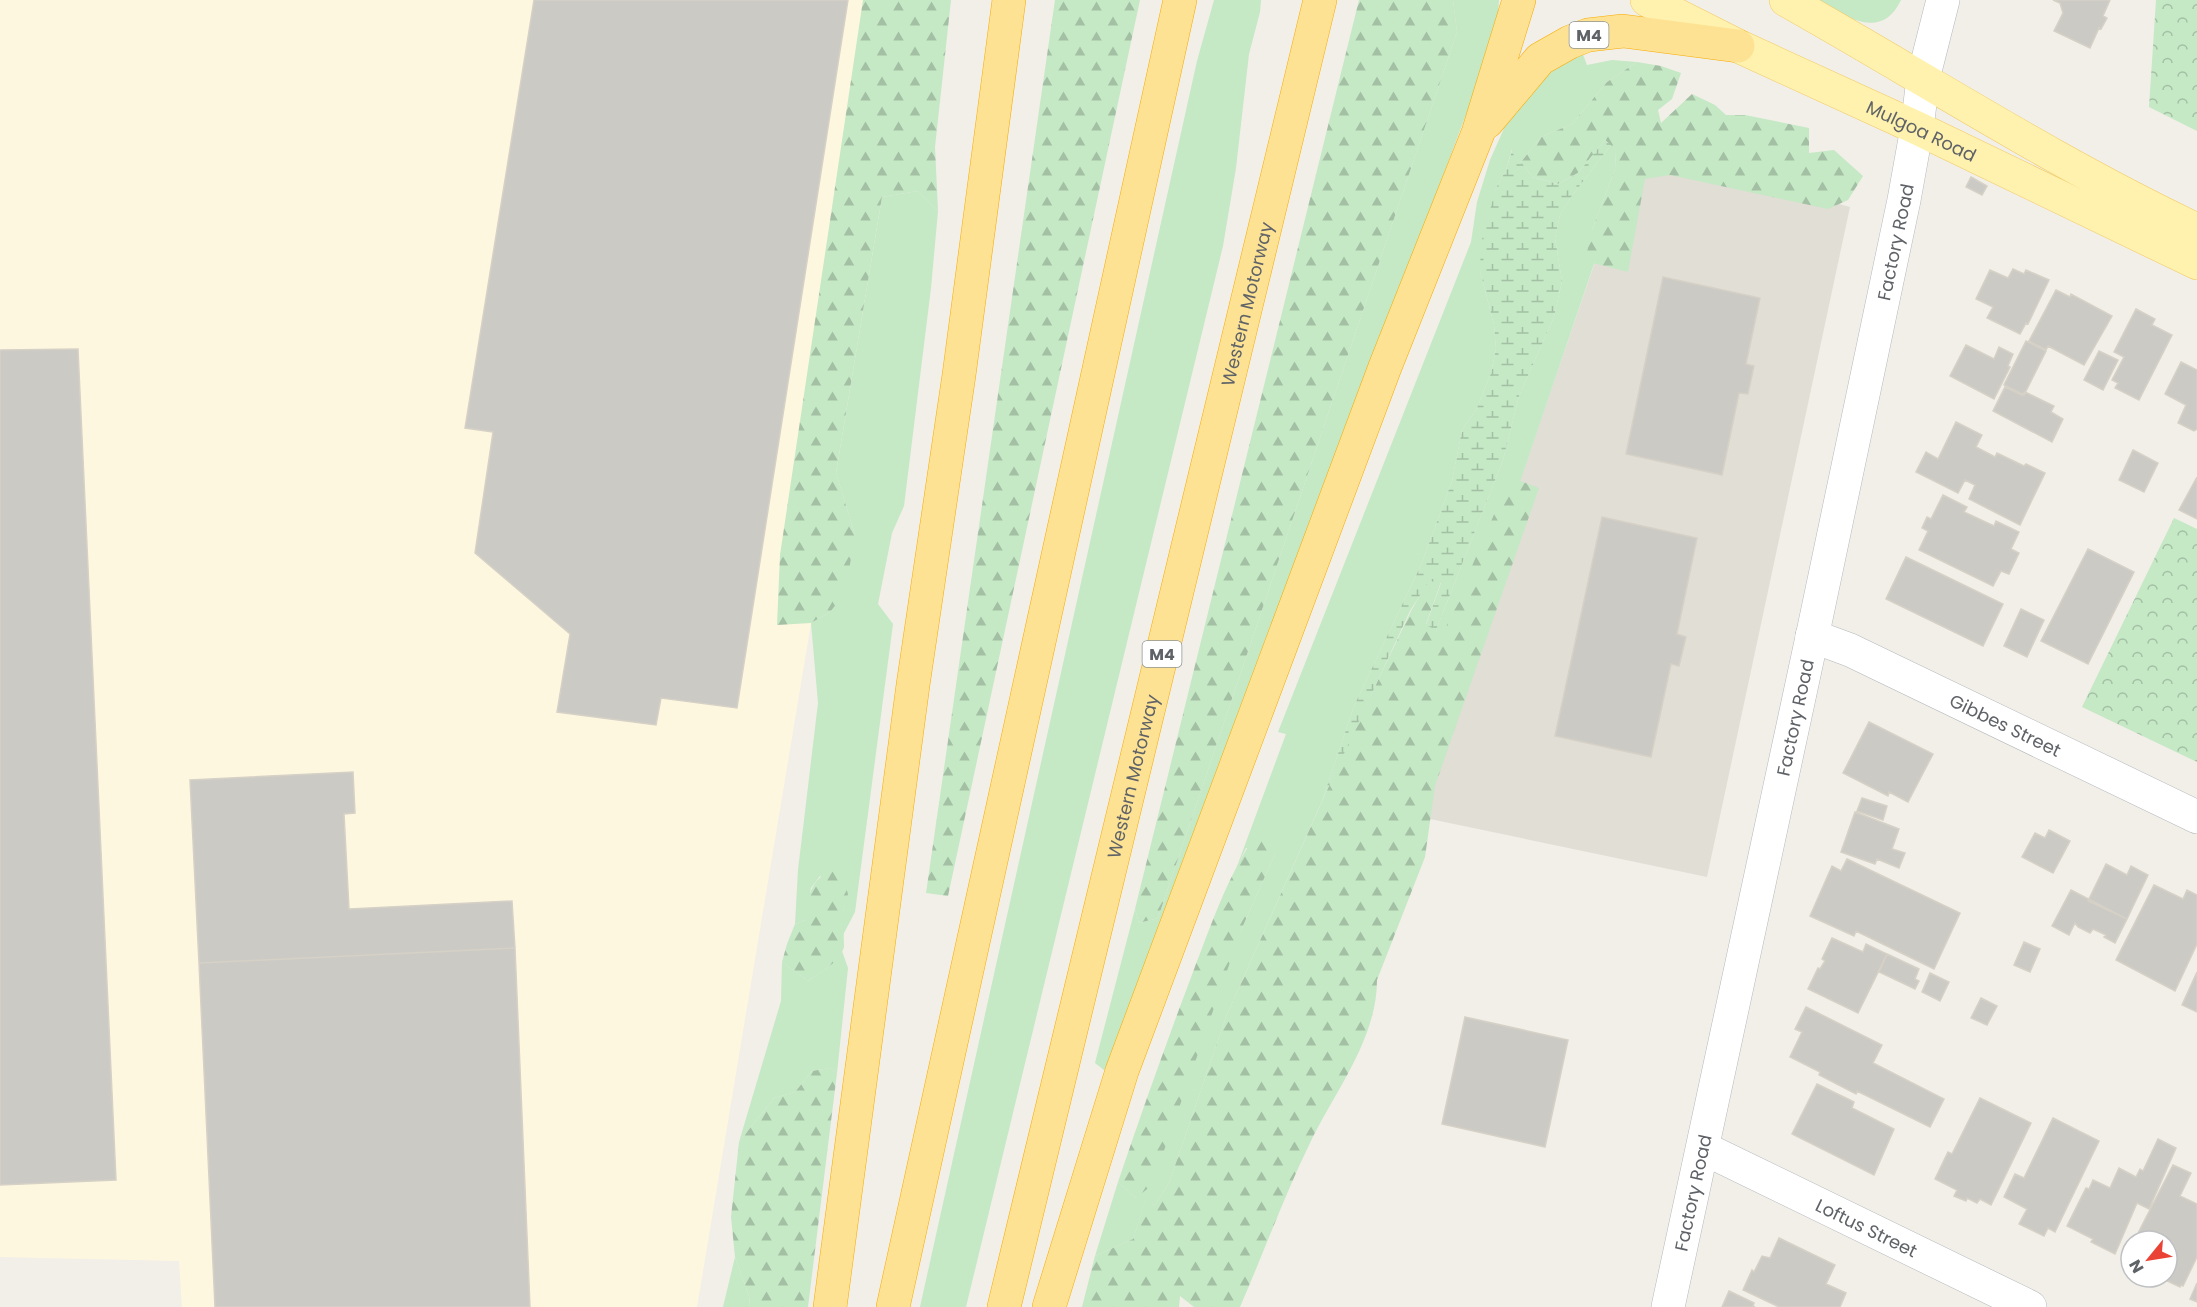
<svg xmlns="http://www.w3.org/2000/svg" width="2197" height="1307" font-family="Poppins,sans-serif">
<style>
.commercial{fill:#fef7e0}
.education{fill:#e1ded6}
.grass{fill:#c5e8c5}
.forest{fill:url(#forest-firs)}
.wetland{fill:url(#wetland-marsh)}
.park{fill:url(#park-crowns)}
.building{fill:#cccac5;stroke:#d6d1c6;stroke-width:1.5}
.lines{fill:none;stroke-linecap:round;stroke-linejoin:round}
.minor-casing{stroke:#b5b8bc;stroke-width:34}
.major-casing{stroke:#f2c960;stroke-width:34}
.highway-casing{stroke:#f9ab00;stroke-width:34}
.minor{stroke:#fff;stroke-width:33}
.major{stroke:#fff2af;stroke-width:33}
.highway{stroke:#fde293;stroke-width:33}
.labels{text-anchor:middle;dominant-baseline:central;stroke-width:5;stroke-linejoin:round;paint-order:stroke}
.shield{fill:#fff;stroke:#8f9295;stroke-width:1.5}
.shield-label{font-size:16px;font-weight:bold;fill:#5f6368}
.street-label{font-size:18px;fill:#5f6368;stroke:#fff}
</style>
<defs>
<pattern id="forest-firs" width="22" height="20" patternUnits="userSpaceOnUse" patternTransform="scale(1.5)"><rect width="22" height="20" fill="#c5e8c5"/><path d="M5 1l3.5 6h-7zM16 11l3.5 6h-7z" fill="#a3c0a4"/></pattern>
<pattern id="wetland-marsh" width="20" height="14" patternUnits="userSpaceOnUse" patternTransform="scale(1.5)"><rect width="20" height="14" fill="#c5e8c5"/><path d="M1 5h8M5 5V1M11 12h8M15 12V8" fill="none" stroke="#a3c0a4"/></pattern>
<pattern id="park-crowns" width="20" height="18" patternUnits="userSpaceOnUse" patternTransform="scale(1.5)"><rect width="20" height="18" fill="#c5e8c5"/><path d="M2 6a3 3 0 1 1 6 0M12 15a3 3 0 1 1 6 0" fill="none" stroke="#a3c0a4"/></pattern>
</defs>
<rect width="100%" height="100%" fill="#f1efe8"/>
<path class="commercial" d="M 0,0 L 915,0 L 697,1307 L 182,1307 L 179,1261 L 0,1257 Z"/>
<path class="education" d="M 1634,148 L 1850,207 L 1707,877 L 1406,814 Z"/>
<path class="grass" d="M 1214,0 L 1261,0 L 1260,12 L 1249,54 L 1236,168 L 1223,246 L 966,1307 L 920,1307 L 1197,61 Z
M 1453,0 L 1499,0 L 1498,14 L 1474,93 L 1109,1068 L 1104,1070 L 1095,1063 L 1135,909 L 1139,923 L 1158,918 L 1457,32 Z
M 1817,0 L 1901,0 C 1881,42 1846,16 1817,0 Z
M 1582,52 L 1587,65 L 1612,60 L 1637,62 L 1607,82 L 1572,124 L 1541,137 L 1521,162 L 1515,159 L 1512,149 L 1506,170 L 1496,188 L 1480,271 L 1494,325 L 1496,349 L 1491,373 L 1477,408 L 1462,430 L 1452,481 L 1421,565 L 1354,706 L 1322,801 L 1226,1017 L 1169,1183 L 1154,1206 L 1147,1197 L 1133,1239 L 1095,1256 L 1118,1182 L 1136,1198 L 1242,928 L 1275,854 L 1246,848 L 1236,869 L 1286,734 L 1278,732 L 1471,242 L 1477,202 L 1490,160 L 1514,106 L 1545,70 Z
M 1611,145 L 1616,151 L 1615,169 L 1592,230 L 1595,261 L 1520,482 L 1510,478 L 1443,635 L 1436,630 L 1503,460 L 1519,396 L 1554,317 L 1562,281 L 1555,238 L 1560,215 L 1571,197 Z
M 918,191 L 938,211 L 931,288 L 904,506 L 892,533 L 878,604 L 893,624 L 855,912 L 843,935 L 843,912 L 847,894 L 820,876 L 811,888 L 806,920 L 795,924 L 798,870 L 818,703 L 811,623 L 830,612 L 855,535 L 836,473 L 882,197 Z
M 842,951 L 848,968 L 837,1073 L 830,1068 L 812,1071 L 795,1092 L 774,1098 L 739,1142 L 781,1001 L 782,962 L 808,981 L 830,966 Z
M 735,1257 L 749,1296 L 750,1307 L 723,1307 Z"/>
<path class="forest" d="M 863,0 L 951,0 L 935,147 L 938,211 L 918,191 L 882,197 L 836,473 L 855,535 L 845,593 L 830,612 L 811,623 L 777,625 L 780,555 Z
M 1055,0 L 1140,0 L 948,896 L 926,893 Z
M 1359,0 L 1453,0 L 1457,32 L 1158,918 L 1139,923 L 1135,909 Z
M 1637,62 L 1661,66 L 1681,73 L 1672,99 L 1658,110 L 1661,123 L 1692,94 L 1715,105 L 1726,115 L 1745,115 L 1809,128 L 1809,153 L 1834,150 L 1863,176 L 1848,200 L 1828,209 L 1670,175 L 1645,179 L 1628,272 L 1585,261 L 1592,230 L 1615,169 L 1616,151 L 1605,140 L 1578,173 L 1558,184 L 1532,177 L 1521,162 L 1541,137 L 1572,124 L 1607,82 Z
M 1510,477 L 1539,488 L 1435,786 L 1425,857 L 1377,980 C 1377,1039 1335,1091 1310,1143 C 1284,1196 1264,1252 1240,1307 L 1194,1307 L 1180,1296 L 1179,1307 L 1082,1307 L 1095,1256 L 1133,1239 L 1147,1196 L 1154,1206 L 1169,1183 L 1226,1017 L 1348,743 L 1411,611 L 1428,581 L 1441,582 L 1426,624 L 1443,634 Z
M 1269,829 L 1275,843 L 1275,854 L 1242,928 L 1152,1185 L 1136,1198 L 1118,1182 C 1142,1111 1167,1041 1193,972 C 1212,923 1228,874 1258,832 Z
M 831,871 L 842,875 L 848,894 L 843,912 L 844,947 C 839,963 821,972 808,981 L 782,962 L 787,944 L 795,924 L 806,920 C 808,899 809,880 831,871 Z
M 830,1068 L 837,1073 L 808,1307 L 750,1307 L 749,1296 L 735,1257 L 731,1217 L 739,1142 L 774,1098 L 795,1092 L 812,1071 Z"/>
<path class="wetland" d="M 1605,140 L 1611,145 L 1571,197 L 1560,215 L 1555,238 L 1562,281 L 1554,317 L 1519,396 L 1503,460 L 1436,630 L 1426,625 L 1441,583 L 1429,581 L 1410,611 L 1322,801 L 1354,706 L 1421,565 L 1452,481 L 1462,430 L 1477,408 L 1491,373 L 1496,349 L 1494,325 L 1480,271 L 1481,243 L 1496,188 L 1506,170 L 1513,147 L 1515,158 L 1521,162 L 1532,177 L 1558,184 L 1578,173 Z"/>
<path class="park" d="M 2156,0 L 2197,0 L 2197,131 L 2149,107 Z
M 2174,518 L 2197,529 L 2197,762 L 2082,707 Z"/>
<path class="building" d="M 534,0 L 848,0 L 737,708 L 661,698 L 656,725 L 557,712 L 570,634 L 475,553 L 493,432 L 465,428 Z
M 2053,0 L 2110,0 L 2103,16 L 2107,18 L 2101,29 L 2099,28 L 2090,48 L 2054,31 L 2063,13 L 2060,3 Z
M 1971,177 L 1987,186 L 1982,195 L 1966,187 Z
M 2013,269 L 2024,274 L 2026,270 L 2049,280 L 2028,324 L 2026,323 L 2020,334 L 1987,318 L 1993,307 L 1976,299 L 1990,270 L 2008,278 Z
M 1663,277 L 1760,298 L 1746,364 L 1754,366 L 1748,394 L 1739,393 L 1722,475 L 1626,454 Z
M 2056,290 L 2070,297 L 2071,294 L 2112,316 L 2084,365 L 2048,346 L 2046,350 L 2029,341 Z
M 2136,309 L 2155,319 L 2152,325 L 2172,335 L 2139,400 L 2115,388 L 2118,383 L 2112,380 L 2124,357 L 2114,352 Z
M 2026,341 L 2046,351 L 2024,395 L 2004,385 Z
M 1966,345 L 1994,359 L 1999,347 L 2013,354 L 2008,366 L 2010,367 L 1994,399 L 1950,376 Z
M 78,349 L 116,1180 L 0,1185 L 0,350 Z
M 2099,351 L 2118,360 L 2103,390 L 2084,380 Z
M 2181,362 L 2197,370 L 2197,429 L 2194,431 L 2178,423 L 2186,405 L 2165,394 Z
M 2005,387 L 2022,395 L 2025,392 L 2054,406 L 2051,412 L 2063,419 L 2052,442 L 1993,411 Z
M 1956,422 L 1982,435 L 1976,447 L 1995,457 L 1997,453 L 2024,466 L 2026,464 L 2045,473 L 2020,525 L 1969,499 L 1975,485 L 1965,480 L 1958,493 L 1916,472 L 1926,452 L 1938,459 Z
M 2133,450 L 2158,463 L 2144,492 L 2119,480 Z
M 2197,477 L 2197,519 L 2179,510 Z
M 1943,495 L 1967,507 L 1964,512 L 1994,526 L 1996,521 L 2019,532 L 2011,549 L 2019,553 L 2009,574 L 2001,571 L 1993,586 L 1919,550 L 1928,531 L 1922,528 L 1927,517 L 1931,519 Z
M 1602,517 L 1697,538 L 1677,634 L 1686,637 L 1679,666 L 1671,664 L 1651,757 L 1555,736 Z
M 2088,549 L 2134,572 L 2088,664 L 2041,641 Z
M 1906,557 L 2003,604 L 1983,646 L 1886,599 Z
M 2021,609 L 2044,620 L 2027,657 L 2004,646 Z
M 1869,722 L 1933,754 L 1908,802 L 1889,792 L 1888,796 L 1843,773 Z
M 353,772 L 355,813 L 344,814 L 349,909 L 512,901 L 515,948 L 199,963 L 190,780 Z
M 1862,798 L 1887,806 L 1883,820 L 1857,811 Z
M 1855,812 L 1899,829 L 1892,849 L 1905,853 L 1899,868 L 1877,859 L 1875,864 L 1841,852 Z
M 2049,830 L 2070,841 L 2053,873 L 2022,857 L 2035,833 L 2045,838 Z
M 1847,859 L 1960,913 L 1934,969 L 1856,931 L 1854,936 L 1810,916 L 1832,866 L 1841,871 Z
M 2106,864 L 2127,875 L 2131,866 L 2148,875 L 2127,919 L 2088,901 Z
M 2154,885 L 2183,899 L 2187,890 L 2197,895 L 2197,944 L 2175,991 L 2116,960 Z
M 2071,890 L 2127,919 L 2115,943 L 2104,937 L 2106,935 L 2093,929 L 2090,933 L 2078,927 L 2075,923 L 2069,935 L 2052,926 Z
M 1832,938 L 1863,952 L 1866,944 L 1887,954 L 1858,1013 L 1808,989 L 1818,968 L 1820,969 L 1825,961 L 1822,959 Z
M 2024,942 L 2040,949 L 2030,972 L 2014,965 Z
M 515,948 L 530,1307 L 215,1307 L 199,963 Z
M 1887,954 L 1919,969 L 1915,979 L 1919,981 L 1915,989 L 1879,972 Z
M 2197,972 L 2197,1012 L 2182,1005 Z
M 1930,973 L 1949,982 L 1940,1001 L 1922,992 Z
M 1981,998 L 1997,1006 L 1987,1025 L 1971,1018 Z
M 1806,1007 L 1882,1045 L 1873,1063 L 1944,1099 L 1930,1127 L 1857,1091 L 1856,1094 L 1819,1075 L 1820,1072 L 1790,1057 L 1802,1032 L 1795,1029 Z
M 1465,1017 L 1568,1040 L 1545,1147 L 1442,1124 Z
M 1817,1084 L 1854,1102 L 1852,1108 L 1894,1129 L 1874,1175 L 1792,1134 Z
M 1980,1098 L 2031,1123 L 1991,1205 L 1980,1199 L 1977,1203 L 1967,1198 L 1966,1201 L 1954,1196 L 1957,1190 L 1935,1179 L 1948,1152 L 1952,1154 Z
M 2053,1118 L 2099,1141 L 2055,1232 L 2048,1228 L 2044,1236 L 2019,1224 L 2027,1209 L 2004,1197 L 2015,1174 L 2024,1178 Z
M 2158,1139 L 2176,1148 L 2149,1209 L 2137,1203 L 2115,1254 L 2091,1242 L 2093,1239 L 2067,1226 L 2086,1188 L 2089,1189 L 2093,1180 L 2110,1188 L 2119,1168 L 2136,1177 L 2140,1169 L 2143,1171 Z
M 2173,1165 L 2191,1173 L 2180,1196 L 2197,1204 L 2197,1257 L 2183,1286 L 2181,1285 L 2180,1287 L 2161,1278 L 2167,1277 L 2167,1241 L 2134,1241 Z
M 1779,1238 L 1835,1265 L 1826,1284 L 1846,1293 L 1840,1307 L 1779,1307 L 1743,1290 L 1752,1270 L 1754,1272 L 1762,1256 L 1770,1258 Z
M 2197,1283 L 2197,1302 L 2190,1299 Z
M 1729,1291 L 1754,1303 L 1753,1306 L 1755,1307 L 1722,1307 Z"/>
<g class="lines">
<defs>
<g id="minor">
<path id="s1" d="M 1812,636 L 1850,650 L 2197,817"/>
<path id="s2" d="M 1703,1148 L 2030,1307"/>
<path id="s3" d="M 1668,1307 L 1814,628 L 1904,200 L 1917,128 L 1923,79 L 1943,0"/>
</g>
<g id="major">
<path id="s4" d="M 1647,0 L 1738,46 L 1917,128 L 2197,263"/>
<path d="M 1786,0 C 1923,77 2055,163 2197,230"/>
</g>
<g id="highway">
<path d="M 1487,122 L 1540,59 L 1570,42 L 1588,35 L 1623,31 L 1738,46"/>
<path d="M 830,1307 L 913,685 L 959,375 L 1009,0"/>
<path d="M 893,1307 L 1180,0"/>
<path id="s5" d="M 1004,1307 L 1320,0"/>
<path d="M 1049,1307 L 1122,1071 L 1385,367 L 1478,133 L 1519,0"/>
</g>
</defs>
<use href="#minor" class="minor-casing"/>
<use href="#major" class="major-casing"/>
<use href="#highway" class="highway-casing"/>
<use href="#minor" class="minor"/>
<use href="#major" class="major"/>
<use href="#highway" class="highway"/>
</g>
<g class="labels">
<g class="shield">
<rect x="1569.5" y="22" width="39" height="26" rx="4.5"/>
<rect x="1142.5" y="641" width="39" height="26" rx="4.5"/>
</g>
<g class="shield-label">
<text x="1589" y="35">M4</text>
<text x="1162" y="654">M4</text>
</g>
<g class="street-label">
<text stroke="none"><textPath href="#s4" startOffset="304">Mulgoa Road</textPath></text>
<text stroke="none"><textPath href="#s3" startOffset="1089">Factory Road</textPath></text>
<text stroke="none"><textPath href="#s5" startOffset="1032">Western Motorway</textPath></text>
<text stroke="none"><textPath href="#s3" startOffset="603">Factory Road</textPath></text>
<text stroke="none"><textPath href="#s1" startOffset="213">Gibbes Street</textPath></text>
<text stroke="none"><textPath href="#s5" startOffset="546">Western Motorway</textPath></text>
<text stroke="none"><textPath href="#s3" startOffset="117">Factory Road</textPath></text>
<text stroke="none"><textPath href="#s2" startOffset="182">Loftus Street</textPath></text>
</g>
</g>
<g transform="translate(2149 1259) rotate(240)"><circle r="28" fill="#ffffff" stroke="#bfc1c3" stroke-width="1.5"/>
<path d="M0-4.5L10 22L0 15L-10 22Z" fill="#ea4335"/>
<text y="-9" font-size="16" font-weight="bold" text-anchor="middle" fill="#5f6368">N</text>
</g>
</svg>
